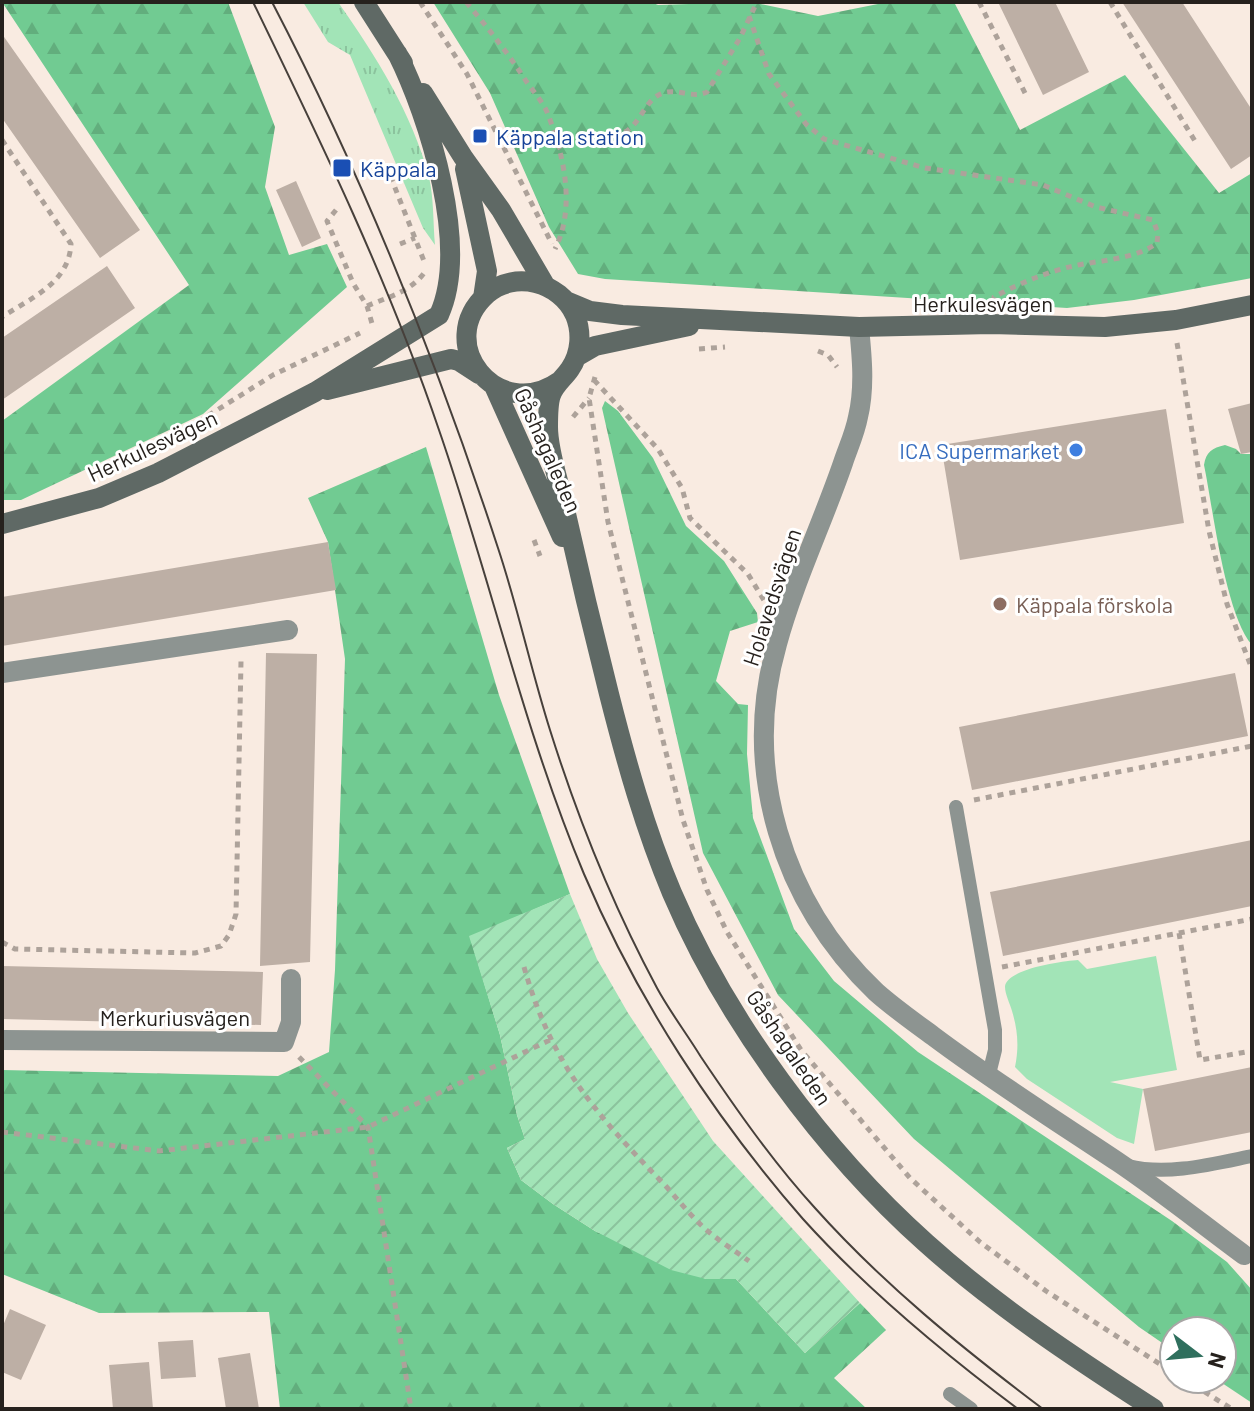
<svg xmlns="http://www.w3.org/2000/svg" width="1254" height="1411" font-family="Barlow,sans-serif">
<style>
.grass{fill:url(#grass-tufts)}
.forest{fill:url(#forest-firs)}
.park{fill:#a2e4b7}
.garden{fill:url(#garden-furrows)}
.building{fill:#bdafa5}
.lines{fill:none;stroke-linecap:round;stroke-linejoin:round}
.path{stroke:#ada29a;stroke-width:5;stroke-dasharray:6 6;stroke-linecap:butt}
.lane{stroke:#8d9491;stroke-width:14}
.street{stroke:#8d9491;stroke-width:20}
.secondary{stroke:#5f6965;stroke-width:20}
.tram{stroke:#47403b;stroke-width:2}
.transit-dot{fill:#1a4fb4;stroke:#fff;stroke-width:3}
.shop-dot{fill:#3f7fe0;stroke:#fff;stroke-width:3}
.education-dot{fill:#8d6e63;stroke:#fff;stroke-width:3}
.labels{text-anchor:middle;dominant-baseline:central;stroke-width:6;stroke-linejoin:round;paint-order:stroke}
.transit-label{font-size:22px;fill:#164399;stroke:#fff;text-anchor:start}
.street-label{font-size:22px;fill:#26211d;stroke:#fff}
.shop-label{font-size:22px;fill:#366cbe;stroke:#fff;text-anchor:end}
.education-label{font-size:22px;fill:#785e54;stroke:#fff;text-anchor:start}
</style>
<defs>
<pattern id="grass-tufts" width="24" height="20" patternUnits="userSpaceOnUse" patternTransform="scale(2)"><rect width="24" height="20" fill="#a2e4b7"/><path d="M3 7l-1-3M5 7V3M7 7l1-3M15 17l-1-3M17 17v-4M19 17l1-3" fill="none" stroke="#8bc39d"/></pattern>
<pattern id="forest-firs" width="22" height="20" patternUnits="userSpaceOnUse" patternTransform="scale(2)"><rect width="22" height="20" fill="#71cb92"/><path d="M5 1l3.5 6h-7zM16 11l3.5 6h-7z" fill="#62ae7d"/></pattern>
<pattern id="garden-furrows" width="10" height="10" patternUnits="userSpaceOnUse" patternTransform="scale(2)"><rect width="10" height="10" fill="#a2e4b7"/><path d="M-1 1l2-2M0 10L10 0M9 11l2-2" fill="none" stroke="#8bc39d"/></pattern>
</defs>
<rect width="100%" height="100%" fill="#f9ebe1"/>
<path class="grass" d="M 303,2 L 338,2 C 376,56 412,113 429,177 C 434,199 433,223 435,245 L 423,228 L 350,55 L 328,42 Z"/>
<path class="forest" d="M 2,2 L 228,2 L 275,127 L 265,187 L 289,255 L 327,244 L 347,287 L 203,414 L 21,500 L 2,500 L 2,421 L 189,285 Z
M 433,2 L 651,2 L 658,5 L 751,2 L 818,16 L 888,2 L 954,2 L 1020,130 L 1125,75 L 1219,193 L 1252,173 L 1252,278 L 1134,300 L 1067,308 L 605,279 L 578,274 L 549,227 L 490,93 Z
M 605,401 L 618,411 L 653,458 L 686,526 L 724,561 L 757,613 L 758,622 L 730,631 L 716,681 L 738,704 L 748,705 L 747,754 L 753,818 L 794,929 L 834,981 L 918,1052 L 1172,1221 L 1227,1262 L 1252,1290 L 1252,1403 L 1216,1379 L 1222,1379 L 1222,1331 L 1174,1331 L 1174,1351 L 1139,1327 L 914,1139 L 778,995 L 703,853 L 602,408 Z
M 1225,445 L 1236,449 L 1241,454 L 1252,454 L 1252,645 C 1225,614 1213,508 1204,465 C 1206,452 1212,448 1225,445 Z
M 426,447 L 499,695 L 570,894 L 470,937 L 500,1035 L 517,1115 L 525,1139 L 507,1148 L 521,1180 L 553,1204 L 595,1231 L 706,1279 L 736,1279 L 805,1353 L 860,1303 L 886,1330 L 834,1378 L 867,1409 L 280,1409 L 269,1312 L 99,1313 L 2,1274 L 2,1070 L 278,1076 L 329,1052 L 335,970 L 345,659 L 328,542 L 308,498 Z"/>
<path class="park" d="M 1156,956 L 1177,1070 L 1110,1082 L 1143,1089 L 1134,1144 L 1117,1138 L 1027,1079 L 1015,1067 C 1019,1047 1018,1031 1012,1011 C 1010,1004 1005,994 1005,987 C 1005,969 1063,961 1078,960 L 1087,969 Z"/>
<path class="garden" d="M 570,894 L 597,959 L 628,1013 L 713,1141 L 860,1303 L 805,1353 L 736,1279 L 706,1279 L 671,1270 L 595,1231 L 553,1204 L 521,1180 L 507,1148 L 525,1139 L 517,1115 L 500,1035 L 469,936 Z"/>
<path class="building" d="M 998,2 L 1055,2 L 1089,72 L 1043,95 Z
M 1122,2 L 1182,2 L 1252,110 L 1252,155 L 1231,169 Z
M 2,34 L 140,230 L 100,258 L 2,118 Z
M 296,181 L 321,238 L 302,247 L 276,190 Z
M 107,266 L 135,308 L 2,400 L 2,338 Z
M 1252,403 L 1252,452 L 1241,454 L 1228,409 Z
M 1166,409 L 1184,523 L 960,560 L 941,445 Z
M 328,542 L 336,590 L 2,646 L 2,597 Z
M 266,653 L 317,654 L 310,962 L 260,966 Z
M 1235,673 L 1248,736 L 972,790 L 959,727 Z
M 1252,840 L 1252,906 L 1003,956 L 990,892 Z
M 2,966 L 263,972 L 261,1025 L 2,1019 Z
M 1252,1067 L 1252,1132 L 1155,1151 L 1143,1089 Z
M 10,1309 L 46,1325 L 21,1380 L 2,1372 L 2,1328 Z
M 193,1340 L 196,1377 L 161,1379 L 158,1342 Z
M 250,1353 L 259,1409 L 226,1409 L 218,1358 Z
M 149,1362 L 153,1409 L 113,1409 L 109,1365 Z"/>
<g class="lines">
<path class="path" d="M 420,2 L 467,74 L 552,244
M 466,2 C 488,28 508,53 526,81 C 533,91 542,101 547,112 C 564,155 576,207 555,249
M 979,2 L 1026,95
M 1110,2 L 1195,141
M 749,16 L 769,74 L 806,124 L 824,139 L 925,168 L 1043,185 L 1096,207 L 1153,220 L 1158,233 L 1157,243 C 1133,261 1094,260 1065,268 C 1040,275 1016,285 994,297 L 993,303
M 2,140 L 71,244 C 69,283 31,298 2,317
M 557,148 C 564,144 571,136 579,135 C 595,133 608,140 623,133 C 641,125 644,99 663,93 C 678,88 692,99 707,92 L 740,38 L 757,2
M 386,165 L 424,261
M 336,210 L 327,221 L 353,283 L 367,306 L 373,327
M 400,244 L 415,238
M 367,306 C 388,297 410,292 424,273
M 1177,343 L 1209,531 L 1227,604 L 1252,669
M 699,349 L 725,347
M 818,351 L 828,355 L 837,367
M 595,377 L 589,398 L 608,522 L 683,820 L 707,890 L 727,932 L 801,1050 L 910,1178 L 980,1242 L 1046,1291 L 1174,1373
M 594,380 L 658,449 L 682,488 L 690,518 L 748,574 L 765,602
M 573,417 L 589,398
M 198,422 L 273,375 L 360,333
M 534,540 L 540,556
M 974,800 L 1252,746
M 1179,933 L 1200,1060 L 1252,1051
M 2,942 L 15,949 L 195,953 L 221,946 L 229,935 L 236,914 L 241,661
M 524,967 C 551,1062 592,1110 659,1179 C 672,1192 683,1207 696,1220 C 711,1236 731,1248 749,1261
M 1002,967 L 1252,919
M 299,1057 L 368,1127 L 411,1409
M 2,1132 L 159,1151 L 368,1127 L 550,1040
M 1184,1379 L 1232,1409"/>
<path class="lane" d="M 956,807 L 995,1030 L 995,1050 L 988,1078
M 1128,1166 C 1167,1176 1213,1164 1252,1156
M 950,1394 L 971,1409"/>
<path class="street" d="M 859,327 C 862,357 865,388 858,417 C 855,433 848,448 843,463 C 822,524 794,582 777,644 C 741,769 782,903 876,992 C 894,1008 914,1022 933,1036 C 993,1081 1055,1120 1118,1162 C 1161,1191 1202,1224 1244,1255
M 2,673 L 288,630
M 2,1040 L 284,1042 L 291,1022 L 291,979"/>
<path class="secondary" d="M 364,2 L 403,63
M 423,93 L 463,157 L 501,210 L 545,285
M 465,169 L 487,271 L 483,298
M 566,301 L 590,311 L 622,315 L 859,327 L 991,324 L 1105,327 L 1176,320 L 1252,305
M 576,357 L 595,346 L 689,326
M 560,381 C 498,425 432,343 487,294 C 515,270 560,282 575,315 C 582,332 581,353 570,369 C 564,378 555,384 551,395 C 548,403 548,417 548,427 C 548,452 559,481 564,505 C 578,568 593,631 609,694 C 626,761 645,829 672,893 C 726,1020 824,1152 926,1243 C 996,1306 1075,1358 1154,1409
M 494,386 L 562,537
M 327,390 L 451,359 L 459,361 L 479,374
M 2,524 L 99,498 L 158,473 L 315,392 L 439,315 C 470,247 429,117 397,53"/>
<path class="tram" d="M 253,2 C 321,142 389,282 439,430 C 490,577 524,731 584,874 C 637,999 714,1117 803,1219 C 867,1290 942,1352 1018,1409
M 272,2 C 363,177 437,361 498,548 C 518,608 531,670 550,730 C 578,819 613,906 657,988 C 670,1012 687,1034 701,1057 C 736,1109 773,1162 815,1208 C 883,1284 962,1348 1043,1409"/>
</g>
<g class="transit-dot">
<rect x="472" y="128" width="16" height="16" rx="4"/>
<rect x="332" y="158" width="20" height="20" rx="4"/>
</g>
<circle class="shop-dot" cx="1076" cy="450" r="8"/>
<circle class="education-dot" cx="1000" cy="604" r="8"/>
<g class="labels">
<g class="transit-label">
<text x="496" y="136">Käppala station</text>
<text x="360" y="168">Käppala</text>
</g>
<g class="street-label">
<text x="983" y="303">Herkulesvägen</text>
<text transform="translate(152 445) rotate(-25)">Herkulesvägen</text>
<text transform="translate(549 450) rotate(66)">Gåshagaleden</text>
<text transform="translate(771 597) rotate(-72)">Holavedsvägen</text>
<text x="175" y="1017">Merkuriusvägen</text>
<text transform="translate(790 1047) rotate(56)">Gåshagaleden</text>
</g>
<g class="shop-label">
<text x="1060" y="450">ICA Supermarket</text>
</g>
<g class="education-label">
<text x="1016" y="604">Käppala förskola</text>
</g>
</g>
<rect width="1254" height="1411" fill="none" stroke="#26211d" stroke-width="8"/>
<g transform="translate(1198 1355) rotate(106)"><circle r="38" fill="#ffffff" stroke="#a8a6a5" stroke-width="2"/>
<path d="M0-6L14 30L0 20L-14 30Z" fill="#2f6f5d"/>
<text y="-12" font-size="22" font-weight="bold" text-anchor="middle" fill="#26211d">N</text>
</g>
</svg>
